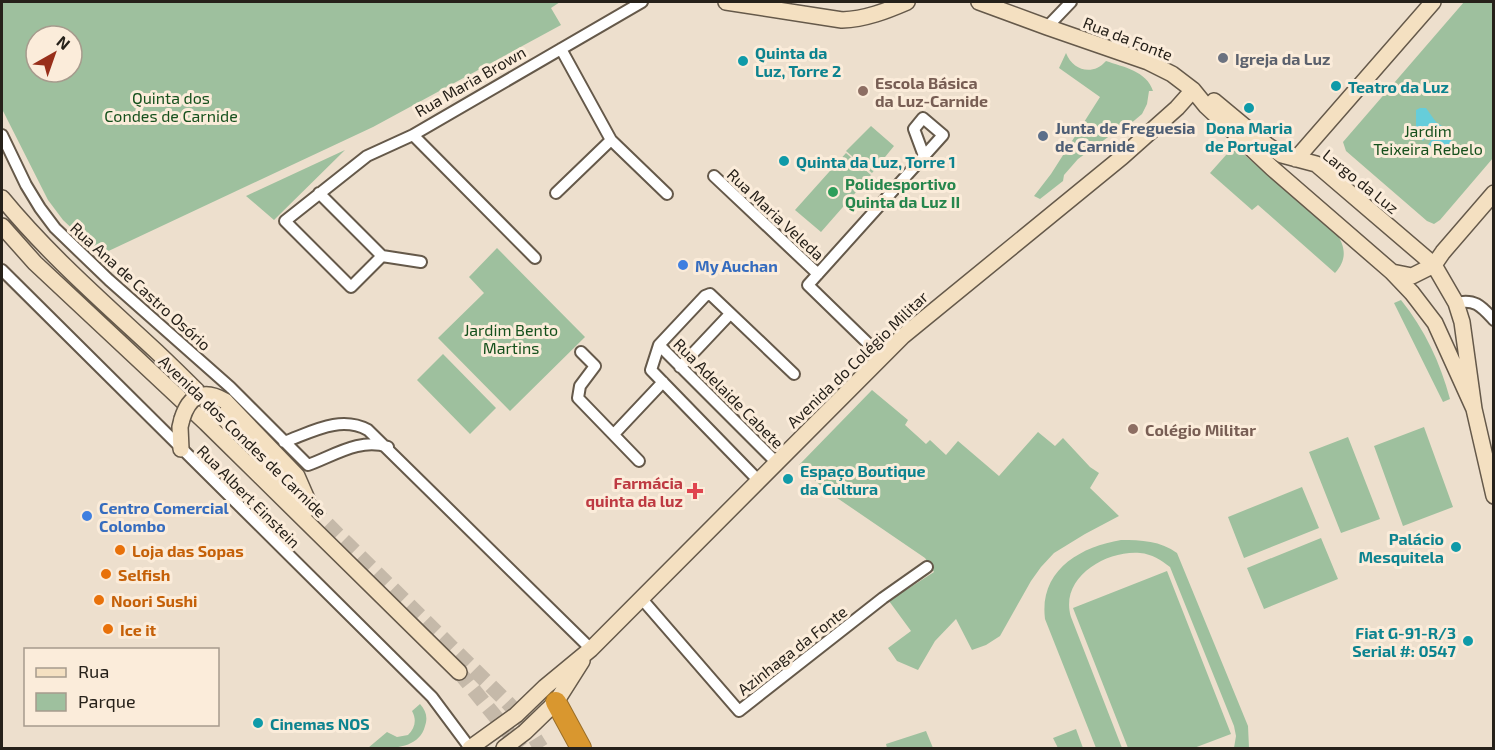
<svg xmlns="http://www.w3.org/2000/svg" width="1495" height="750" font-family="'Exo 2',sans-serif">
<style>
.green{fill:#9ec09e;fill-rule:evenodd}
.water{fill:#66cdda}
.lines{fill:none;stroke-linecap:round;stroke-linejoin:round}
.secondary-tunnel{stroke:#c5b9a9;stroke-width:15;stroke-dasharray:15 8;stroke-linecap:butt}
.street-casing{stroke:#65594a;stroke-width:14}
.secondary-casing{stroke:#65594a;stroke-width:18}
.highway-casing{stroke:#9a6e28;stroke-width:22}
.street{stroke:#fff;stroke-width:10}
.secondary{stroke:#f4e0c1;stroke-width:15}
.highway{stroke:#d9972f;stroke-width:20}
.secondary-bridge-casing{stroke:#65594a;stroke-width:18;stroke-linecap:butt}
.secondary-bridge{stroke:#f4e0c1;stroke-width:15}
.worship-dot{fill:#6b7280;stroke:#fbecda;stroke-width:2}
.culture-dot{fill:#0f9aa8;stroke:#fbecda;stroke-width:2}
.education-dot{fill:#8d6e63;stroke:#fbecda;stroke-width:2}
.service-dot{fill:#5c6f8a;stroke:#fbecda;stroke-width:2}
.leisure-dot{fill:#2e9e5b;stroke:#fbecda;stroke-width:2}
.shop-dot{fill:#3f7fe0;stroke:#fbecda;stroke-width:2}
.health-dot{fill:#e0444e;stroke:#fbecda;stroke-width:2}
.food-dot{fill:#e8710a;stroke:#fbecda;stroke-width:2}
.labels{text-anchor:middle;dominant-baseline:central;stroke-width:6;stroke-linejoin:round;paint-order:stroke}
.street-label{font-size:16px;fill:#26211a;stroke:#fbecda}
.culture-label{font-size:16px;font-weight:bold;fill:#0d838f;stroke:#fbecda;text-anchor:start}
.worship-label{font-size:16px;font-weight:bold;fill:#5b616d;stroke:#fbecda;text-anchor:start}
.education-label{font-size:16px;font-weight:bold;fill:#785e54;stroke:#fbecda;text-anchor:start}
.park-label{font-size:16px;fill:#15501c;stroke:#fbecda}
.service-label{font-size:16px;font-weight:bold;fill:#4e5e75;stroke:#fbecda;text-anchor:start}
.leisure-label{font-size:16px;font-weight:bold;fill:#27864d;stroke:#fbecda;text-anchor:start}
.shop-label{font-size:16px;font-weight:bold;fill:#366cbe;stroke:#fbecda;text-anchor:start}
.health-label{font-size:16px;font-weight:bold;fill:#be3a42;stroke:#fbecda;text-anchor:end}
.food-label{font-size:16px;font-weight:bold;fill:#c56008;stroke:#fbecda;text-anchor:start}
</style>
<rect width="100%" height="100%" fill="#eddfcd"/>
<path class="green" d="M 2,2 L 560,2 L 551,8 L 561,25 L 373,127 L 100,255 L 63,220 L 48,200 L 2,109 ZM 36,36 L 72,36 L 72,72 L 36,72 Z
M 1464,2 L 1493,2 L 1493,158 L 1440,220 L 1434,224 L 1427,221 L 1346,151 L 1343,142 Z
M 1066,53 C 1073,71 1093,76 1106,61 C 1123,67 1147,71 1153,91 L 1149,91 L 1147,104 L 1142,114 L 1129,125 L 1115,132 L 1078,159 L 1064,175 L 1063,181 L 1040,199 L 1034,196 L 1051,174 L 1100,97 L 1059,68 Z
M 871,126 L 894,146 L 872,173 L 846,151 Z
M 1234,146 L 1336,233 C 1346,247 1347,260 1335,273 L 1258,205 L 1252,210 L 1210,173 Z
M 345,150 L 274,220 L 246,196 Z
M 846,153 L 871,175 L 821,232 L 795,210 Z
M 497,248 L 585,337 L 510,411 L 438,338 L 484,293 L 469,277 Z
M 1401,300 C 1425,330 1440,362 1450,399 L 1443,402 L 1394,303 Z
M 443,354 L 496,408 L 470,434 L 417,380 Z
M 872,390 L 908,420 L 905,425 L 926,444 L 930,440 L 946,455 L 958,441 L 999,476 L 1038,432 L 1055,446 L 1063,438 L 1090,467 L 1099,473 L 1090,488 L 1119,516 L 1085,534 L 1054,553 L 1041,567 L 1031,581 L 1000,636 L 986,645 L 972,650 L 956,619 L 935,641 L 918,670 L 897,661 L 888,648 L 911,631 L 889,601 L 934,572 L 925,558 L 824,489 L 799,465 Z
M 1424,427 L 1453,507 L 1403,526 L 1374,446 Z
M 1348,437 L 1380,519 L 1341,533 L 1309,452 Z
M 1302,487 L 1319,528 L 1244,558 L 1228,517 Z
M 1321,538 L 1338,579 L 1264,609 L 1247,568 Z
M 1121,540 C 1141,540 1161,541 1177,553 L 1248,726 L 1249,748 L 1234,748 L 1236,736 L 1234,726 L 1170,567 C 1161,560 1152,554 1140,553 C 1106,550 1059,578 1071,617 L 1122,748 L 1096,748 L 1045,619 C 1039,571 1079,547 1121,540 Z
M 1167,571 L 1231,734 L 1194,748 L 1128,748 L 1073,608 Z
M 420,704 C 426,711 428,717 425,726 C 419,750 388,749 368,748 L 387,732 L 397,737 L 408,735 C 415,728 417,720 412,711 Z
M 1076,729 L 1083,748 L 1058,748 L 1053,738 Z
M 926,731 L 933,748 L 887,748 L 886,744 Z"/>
<path class="water" d="M 1420,108 L 1426,108 L 1436,122 L 1451,132 L 1452,139 L 1449,145 L 1436,148 L 1428,145 L 1434,136 L 1430,132 L 1423,141 L 1416,131 L 1416,110 Z"/>
<g class="lines">
<path class="secondary-tunnel" d="M 311,508 L 505,700 L 523,719 L 541,748
M 459,672 L 521,748"/>
<defs>
<path id="street" d="M 1047,27 L 1071,2
M 2,135 L 26,185 L 40,208 L 55,228 L 109,280 L 230,387 L 308,465 C 333,456 361,437 388,447
M 413,135 L 535,258
M 611,140 L 667,194
M 714,176 L 818,274
M 319,193 L 382,256 L 351,287 L 285,221 L 367,156 L 413,135 L 642,2
M 556,193 L 611,140 L 561,49
M 382,256 L 421,262
M 2,270 L 432,697 L 470,748
M 1456,303 C 1475,298 1482,307 1494,320
M 659,345 L 776,462
M 581,352 L 595,366 L 580,386 L 578,398 L 639,461
M 882,357 L 808,285 L 943,135 L 923,118 L 914,129 L 924,156
M 680,367 L 730,314
M 614,434 L 663,382
M 284,442 C 312,432 340,415 368,430 L 591,649
M 758,480 L 651,370 L 659,345 L 705,296 L 710,294 L 794,374
M 641,598 L 739,711 L 883,598 L 927,567"/>
<path id="secondary" d="M 726,2 L 842,20 C 866,19 886,11 907,2
M 979,2 L 1047,27 L 1148,62 L 1172,74 L 1193,90 L 1206,106 L 1272,168 L 1392,272 L 1412,293 L 1435,323 L 1474,409
M 1214,101 L 1267,145 L 1282,155 L 1316,164 L 1434,265 L 1456,303 L 1462,322 L 1474,409 L 1494,496
M 1296,159 L 1433,2
M 2,198 C 48,254 103,302 157,352 C 210,402 260,455 311,508
M 2,226 L 35,263 L 206,423 L 459,672
M 1392,272 L 1412,276 L 1434,265 L 1443,252 L 1494,193
M 225,401 L 297,476 L 307,499
M 181,449 L 180,427 L 182,419
M 470,748 L 516,715 L 545,687 L 591,649 L 903,336 L 1122,157 L 1177,108 L 1193,90
M 504,748 L 525,732 L 556,702 L 582,661"/>
<path id="highway" d="M 556,702 L 581,748"/>
</defs>
<use href="#street" class="street-casing"/>
<use href="#secondary" class="secondary-casing"/>
<use href="#highway" class="highway-casing"/>
<use href="#street" class="street"/>
<use href="#secondary" class="secondary"/>
<use href="#highway" class="highway"/>
<defs>
<path id="secondary-bridge" d="M 182,419 C 189,396 203,388 225,401"/>
</defs>
<use href="#secondary-bridge" class="secondary-bridge-casing"/>
<use href="#secondary-bridge" class="secondary-bridge"/>
</g>
<circle class="worship-dot" cx="1223" cy="58" r="6"/>
<g class="culture-dot">
<circle cx="743" cy="61" r="6"/>
<circle cx="1336" cy="86" r="6"/>
<circle cx="1249" cy="108" r="6"/>
<circle cx="784" cy="161" r="6"/>
<circle cx="788" cy="479" r="6"/>
<circle cx="1456" cy="547" r="6"/>
<circle cx="1468" cy="641" r="6"/>
<circle cx="258" cy="723" r="6"/>
</g>
<g class="education-dot">
<circle cx="863" cy="91" r="6"/>
<circle cx="1133" cy="429" r="6"/>
</g>
<circle class="service-dot" cx="1043" cy="136" r="6"/>
<circle class="leisure-dot" cx="833" cy="192" r="6"/>
<g class="shop-dot">
<circle cx="683" cy="265" r="6"/>
<circle cx="87" cy="516" r="6"/>
</g>
<path class="health-dot" d="M692 482h6v6h6v6h-6v6h-6v-6h-6v-6h6z"/>
<g class="food-dot">
<circle cx="120" cy="550" r="6"/>
<circle cx="106" cy="574" r="6"/>
<circle cx="99" cy="600" r="6"/>
<circle cx="108" cy="629" r="6"/>
</g>
<g class="labels">
<g class="street-label">
<text transform="translate(1128 38) rotate(21)">Rua da Fonte</text>
<text transform="translate(470 81) rotate(-30)">Rua Maria Brown</text>
<text transform="translate(1361 181) rotate(39)">Largo da Luz</text>
<text transform="translate(776 214) rotate(43)">Rua Maria Veleda</text>
<text transform="translate(141 286) rotate(42)">Rua Ana de Castro Osório</text>
<text transform="translate(857 359) rotate(-44)">Avenida do Colégio Militar</text>
<text transform="translate(729 393) rotate(45)">Rua Adelaide Cabete</text>
<text transform="translate(243 436) rotate(44)">Avenida dos Condes de Carnide</text>
<text transform="translate(249 496) rotate(45)">Rua Albert Einstein</text>
<text transform="translate(792 650) rotate(-38)">Azinhaga da Fonte</text>
</g>
<g class="culture-label">
<text x="755" y="52">Quinta da<tspan x="755" dy="18">Luz, Torre 2</tspan></text>
<text x="1348" y="86">Teatro da Luz</text>
<text x="1249" y="127" text-anchor="middle">Dona Maria<tspan x="1249" dy="18">de Portugal</tspan></text>
<text x="796" y="161">Quinta da Luz, Torre 1</text>
<text x="800" y="470">Espaço Boutique<tspan x="800" dy="18">da Cultura</tspan></text>
<text x="1444" y="538" text-anchor="end">Palácio<tspan x="1444" dy="18">Mesquitela</tspan></text>
<text x="1456" y="632" text-anchor="end">Fiat G-91-R/3<tspan x="1456" dy="18">Serial #: 0547</tspan></text>
<text x="270" y="723">Cinemas NOS</text>
</g>
<g class="worship-label">
<text x="1235" y="58">Igreja da Luz</text>
</g>
<g class="education-label">
<text x="875" y="82">Escola Básica<tspan x="875" dy="18">da Luz-Carnide</tspan></text>
<text x="1145" y="429">Colégio Militar</text>
</g>
<g class="park-label">
<text x="171" y="97">Quinta dos<tspan x="171" dy="18">Condes de Carnide</tspan></text>
<text x="1428" y="130">Jardim<tspan x="1428" dy="18">Teixeira Rebelo</tspan></text>
<text x="511" y="329">Jardim Bento<tspan x="511" dy="18">Martins</tspan></text>
</g>
<g class="service-label">
<text x="1055" y="127">Junta de Freguesia<tspan x="1055" dy="18">de Carnide</tspan></text>
</g>
<g class="leisure-label">
<text x="845" y="183">Polidesportivo<tspan x="845" dy="18">Quinta da Luz II</tspan></text>
</g>
<g class="shop-label">
<text x="695" y="265">My Auchan</text>
<text x="99" y="507">Centro Comercial<tspan x="99" dy="18">Colombo</tspan></text>
</g>
<g class="health-label">
<text x="683" y="482">Farmácia<tspan x="683" dy="18">quinta da luz</tspan></text>
</g>
<g class="food-label">
<text x="132" y="550">Loja das Sopas</text>
<text x="118" y="574">Selfish</text>
<text x="111" y="600">Noori Sushi</text>
<text x="120" y="629">Ice it</text>
</g>
</g>
<rect width="1495" height="750" fill="none" stroke="#26211a" stroke-width="6"/>
<rect x="24" y="648" width="195" height="78" fill="#fbecda" stroke="#a69b8d" stroke-width="1.5"/>
<rect x="36" y="668" width="30" height="9" fill="#f4e0c1" stroke="#a69b8d" stroke-width="1.5"/>
<text x="78" y="678" font-size="18" fill="#26211a">Rua</text>
<rect x="36" y="693" width="30" height="18" fill="#9ec09e" stroke="#a69b8d" stroke-width="1.5"/>
<text x="78" y="708" font-size="18" fill="#26211a">Parque</text>
<g transform="translate(54 54) rotate(40)"><circle r="28" fill="#fbecda" stroke="#a69b8d" stroke-width="1.5"/>
<path d="M0-4.5L10 22L0 15L-10 22Z" fill="#982f1a"/>
<text y="-9" font-size="16" font-weight="bold" text-anchor="middle" fill="#26211a">N</text>
</g>
</svg>
